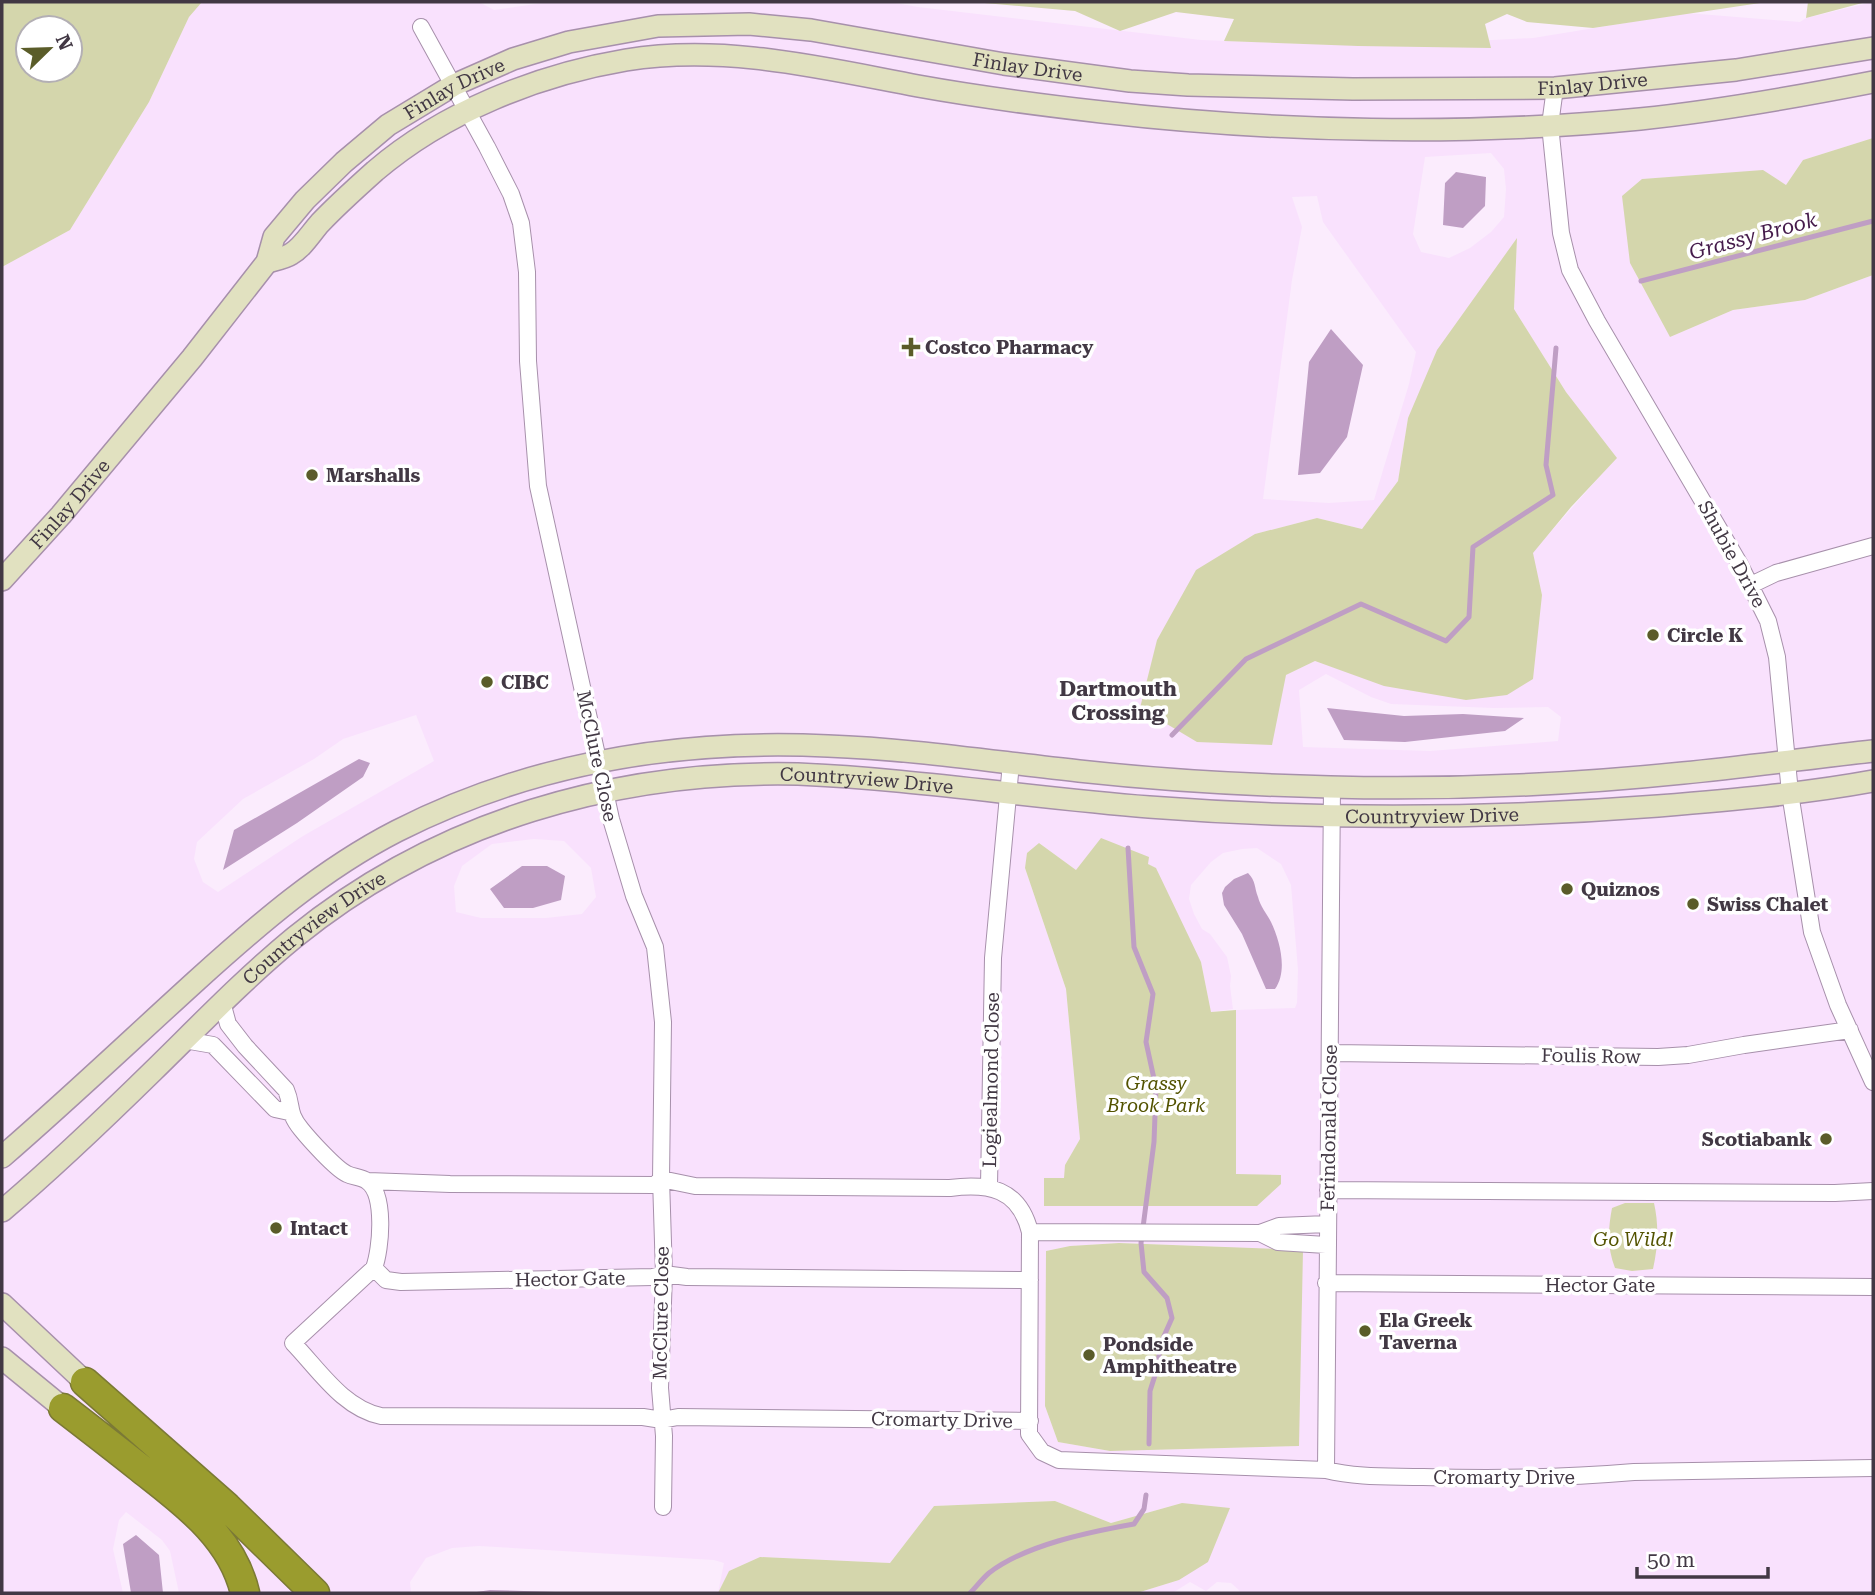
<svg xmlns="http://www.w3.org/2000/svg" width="1875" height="1595" font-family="'Roboto Serif',serif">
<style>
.built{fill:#f9e1fd;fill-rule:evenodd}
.green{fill:#d4d6ac;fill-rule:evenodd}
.water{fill:#bf9ec4}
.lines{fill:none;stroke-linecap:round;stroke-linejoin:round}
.stream{stroke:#bf9ec4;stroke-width:5}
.street-casing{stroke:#a790ab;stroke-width:18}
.secondary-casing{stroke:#a790ab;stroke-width:24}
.highway-casing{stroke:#7b7936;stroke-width:31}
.street{stroke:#fff;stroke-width:16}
.secondary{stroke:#e1e1c0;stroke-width:21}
.highway{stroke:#9a9c2e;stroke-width:28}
.poi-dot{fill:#5a5c29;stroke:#fff;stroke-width:2.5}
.labels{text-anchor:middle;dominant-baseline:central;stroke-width:7;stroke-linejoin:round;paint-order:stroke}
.street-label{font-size:19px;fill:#423844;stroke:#fff}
.poi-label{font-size:19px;font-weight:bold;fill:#423844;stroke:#fff;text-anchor:start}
.park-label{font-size:19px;font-style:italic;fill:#535300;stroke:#fff}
.water-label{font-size:21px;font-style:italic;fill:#451b4b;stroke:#fff}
.neighbourhood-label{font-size:21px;font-weight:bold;fill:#423844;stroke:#fff}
</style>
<rect width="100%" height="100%" fill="#fbecfd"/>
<path class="built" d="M 202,2 L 479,2 L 494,10 L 549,2 L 890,2 L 918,7 L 1201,40 L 1373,46 L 1533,38 L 1687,13 L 1800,22 L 1806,18 L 1873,2 L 1873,138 L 1803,160 L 1786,185 L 1763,171 L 1642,179 L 1670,337 L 1733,310 L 1805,300 L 1873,275 L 1873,1593 L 1240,1593 L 1239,1590 L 1231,1583 L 1217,1582 L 1206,1591 L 1190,1582 L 1174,1592 L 1137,1593 L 1179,1580 L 1182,1503 L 1111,1523 L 1055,1501 L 934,1506 L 890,1563 L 760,1557 L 729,1571 L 718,1593 L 724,1563 L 714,1560 L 479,1546 L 452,1548 L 426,1558 L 410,1582 L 411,1593 L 179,1593 L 170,1551 L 162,1540 L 126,1512 L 119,1520 L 113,1549 L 123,1593 L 2,1593 L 2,267 L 70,230 L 149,102 L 189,17 ZM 1491,153 L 1504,169 L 1506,189 L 1504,217 L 1491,232 L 1470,248 L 1449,258 L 1421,252 L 1413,234 L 1425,157 ZM 1317,196 L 1323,222 L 1416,352 L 1409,384 L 1374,500 L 1329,503 L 1263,499 L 1292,280 L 1302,227 L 1292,197 ZM 1517,239 L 1514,309 L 1566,392 L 1616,458 L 1532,553 L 1542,595 L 1348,672 L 1315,661 L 1286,675 L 1255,534 L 1317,518 L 1362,529 L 1398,481 L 1408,418 ZM 1326,674 L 1371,697 L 1391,704 L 1494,708 L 1548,707 L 1561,717 L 1558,741 L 1430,751 L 1303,747 L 1299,690 ZM 416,715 L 434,761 L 303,836 L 218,892 L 203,882 L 194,859 L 197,842 L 243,799 L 314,759 L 343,739 ZM 534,839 L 564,841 L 591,868 L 596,897 L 582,914 L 546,918 L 481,918 L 456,912 L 454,886 L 462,866 L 492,844 ZM 1039,843 L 1201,962 L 1211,1012 L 1233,1009 L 1230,986 L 1231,976 L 1227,957 L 1210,934 L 1202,929 L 1194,914 L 1189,899 L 1191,885 L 1211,862 L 1223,853 L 1242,849 L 1257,848 L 1281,864 L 1291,885 L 1298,970 L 1297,1003 L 1295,1008 L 1236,1010 L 1236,1175 L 1280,1175 L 1280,1184 L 1044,1179 L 1065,1178 L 1065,1165 L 1080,1139 L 1066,989 L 1025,868 ZM 1119,1243 L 1228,1247 L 1298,1446 L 1110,1451 L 1058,1442 L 1045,1406 L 1046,1251 L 1070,1246 Z"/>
<path class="green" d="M 2,2 L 202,2 L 189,17 L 149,102 L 70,230 L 2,267 ZM 70,28 L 70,70 L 28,70 L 28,28 Z
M 973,2 L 1767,2 L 1593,28 L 1527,22 L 1507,14 L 1485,24 L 1491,48 L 1358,46 L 1224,41 L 1234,19 L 1176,12 L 1120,31 L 1075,11 Z
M 1808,2 L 1866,2 L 1806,18 Z
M 1873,138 L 1873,275 L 1805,300 L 1733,310 L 1670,337 L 1630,263 L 1622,196 L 1642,179 L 1763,170 L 1786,185 L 1803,160 Z
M 1517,238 L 1514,309 L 1566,392 L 1617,458 L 1571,507 L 1533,553 L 1542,595 L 1533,679 L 1507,695 L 1466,700 L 1384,686 L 1315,661 L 1286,675 L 1272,745 L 1197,742 L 1140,708 L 1157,640 L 1196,570 L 1255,534 L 1317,518 L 1362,529 L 1398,481 L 1408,418 L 1437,350 Z
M 1101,838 L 1149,857 L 1148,864 L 1156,868 L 1201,962 L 1211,1012 L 1236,1010 L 1236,1174 L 1281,1175 L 1281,1184 L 1257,1206 L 1044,1206 L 1044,1178 L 1064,1178 L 1065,1165 L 1080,1139 L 1066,989 L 1025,868 L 1027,853 L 1039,843 L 1076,870 Z
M 1625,1203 L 1654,1203 C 1659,1225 1658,1247 1653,1269 L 1632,1271 L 1615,1268 C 1607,1248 1608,1229 1612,1208 Z
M 1119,1243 L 1303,1250 L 1299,1446 L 1110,1451 L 1058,1442 L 1045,1406 L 1046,1251 L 1070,1246 Z
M 1055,1501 L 1111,1523 L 1182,1503 L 1230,1508 L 1208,1562 L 1179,1580 L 1137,1593 L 718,1593 L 729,1571 L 760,1557 L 890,1563 L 934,1506 Z"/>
<path class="water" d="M 1456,172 L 1486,177 L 1485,206 L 1463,228 L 1443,225 L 1445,183 Z
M 1331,329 L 1363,365 L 1347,437 L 1320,473 L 1298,475 L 1309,362 Z
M 1327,708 L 1404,716 L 1463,714 L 1524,718 L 1505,731 L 1405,742 L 1344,740 Z
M 359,759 L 370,763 L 363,777 L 297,823 L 223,870 L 234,830 Z
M 522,866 L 547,866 L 565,876 L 561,900 L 533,908 L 504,908 L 490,889 Z
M 1248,873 C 1256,881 1254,887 1258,897 C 1260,906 1267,914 1271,922 C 1280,941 1288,971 1275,989 L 1266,989 L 1242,934 L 1224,905 L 1222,893 L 1225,887 L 1234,879 Z
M 136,1535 L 159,1555 L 163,1593 L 131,1593 L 123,1544 Z
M 490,1590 L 587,1593 L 470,1593 Z"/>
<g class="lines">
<path class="stream" d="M 1641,281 L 1873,221
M 1172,735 L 1246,659 L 1361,604 L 1446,641 L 1469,617 L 1473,547 L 1553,495 L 1546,465 L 1556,348
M 1128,848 L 1134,947 L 1153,994 L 1146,1042 L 1156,1088 L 1154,1142 L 1141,1243 L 1144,1272 L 1167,1298 L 1172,1318 L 1160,1345 L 1158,1366 L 1150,1391 L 1149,1444
M 970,1593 C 976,1587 982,1579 989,1573 C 1025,1545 1089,1532 1134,1524 L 1144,1509 L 1146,1495"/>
<defs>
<path id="street" d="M 421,27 L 487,147 L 511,194 L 521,223 L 527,272 L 528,361 L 538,486 L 611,819 L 634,896 L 655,947 L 663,1022 L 661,1179 L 664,1274 L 660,1388 L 664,1436 L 663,1507
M 1555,88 L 1550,125 L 1561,233 L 1570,270 L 1597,321 L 1739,563 L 1768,621 L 1777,657 L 1790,793 L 1812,932 L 1838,1005 L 1873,1082
M 1751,585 L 1776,573 L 1873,546
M 222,1002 L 228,1024 L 245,1046 L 286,1090 C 293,1106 287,1112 301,1129 C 309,1139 336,1169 347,1174 C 353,1177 361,1177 367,1181 C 386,1194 381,1249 374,1268 L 293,1343 C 319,1370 343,1408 381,1416 L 643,1417 L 662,1420 L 678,1417 L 1030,1421
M 184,1040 L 213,1045 L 275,1109 L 289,1112
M 1331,1053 L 1658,1057 L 1688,1055 L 1744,1045 L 1850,1030
M 368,1181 L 450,1184 L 655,1185 L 661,1179 L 695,1186 L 950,1188 C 988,1183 1019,1188 1030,1232 L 1029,1434 L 1042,1452 L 1059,1460 L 1326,1470 C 1358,1478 1390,1476 1423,1477 C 1493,1479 1564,1478 1634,1472 L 1873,1468
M 989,1186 L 993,958 L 1011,763
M 1328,1190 L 1835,1193 L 1873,1191
M 1030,1232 L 1260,1233 L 1279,1226 L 1327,1224
M 1260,1233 L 1278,1242 L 1326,1245
M 374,1268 L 386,1280 L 401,1282 L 653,1277 L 664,1274 L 687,1277 L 1030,1280
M 1326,1283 L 1873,1287
M 1326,1470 L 1332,787"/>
<g id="secondary">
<path d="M 267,262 C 274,260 285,258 291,254 C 302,248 311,233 320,223 C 337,205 356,188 375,171 C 444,112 537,75 626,60 C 725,44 822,68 918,86 C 979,97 1041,105 1102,112 C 1275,132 1467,136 1640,119 C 1718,111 1796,97 1873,82"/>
<path id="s1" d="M 2,580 L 61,515 L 192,358 L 267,262 L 274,237 L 305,200 L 344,162 L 388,125 L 454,85 L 513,59 L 569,42 L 658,26 L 749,24 L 811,30 L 1004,64 L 1130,81 L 1188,85 L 1353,89 L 1555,88 L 1736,70 L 1873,48"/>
<path d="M 2,1157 C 68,1100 131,1040 196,981 C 259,924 321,870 397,831 C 531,763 679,739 828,746 C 912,749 995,762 1079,771 C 1162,780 1246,785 1330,787 C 1448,790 1566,785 1683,773 C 1746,767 1810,758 1873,751"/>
<path id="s2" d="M 2,1211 C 54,1167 104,1119 153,1071 C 200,1025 245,978 295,937 C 438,821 616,770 798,774 C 915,779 1032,798 1149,807 C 1318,820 1488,819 1658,806 C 1730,800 1802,794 1873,781"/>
<path d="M 2,1304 L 85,1382"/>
<path d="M 2,1358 L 63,1408"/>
</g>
<path id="highway" d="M 85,1382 L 227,1507 L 315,1593
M 63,1408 C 89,1428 115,1448 140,1468 C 183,1502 232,1536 245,1593"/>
</defs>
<use href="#street" class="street-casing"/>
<use href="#secondary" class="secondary-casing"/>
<use href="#highway" class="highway-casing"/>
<use href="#street" class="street"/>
<use href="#secondary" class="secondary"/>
<use href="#highway" class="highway"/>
</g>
<g class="poi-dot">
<path d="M907.5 336.5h7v7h7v7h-7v7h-7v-7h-7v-7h7z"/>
<circle cx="312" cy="475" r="7"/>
<circle cx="1653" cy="635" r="7"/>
<circle cx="487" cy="682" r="7"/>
<circle cx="1567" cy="889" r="7"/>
<circle cx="1693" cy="904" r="7"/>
<circle cx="1826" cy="1139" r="7"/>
<circle cx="276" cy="1228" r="7"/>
<circle cx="1365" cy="1331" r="7"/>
<circle cx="1089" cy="1355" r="7"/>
</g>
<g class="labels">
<g class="street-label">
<text stroke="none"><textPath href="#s1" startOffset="1264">Finlay Drive</textPath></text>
<text stroke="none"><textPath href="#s1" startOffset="1830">Finlay Drive</textPath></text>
<text stroke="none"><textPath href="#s1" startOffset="676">Finlay Drive</textPath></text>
<text stroke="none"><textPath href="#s1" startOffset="102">Finlay Drive</textPath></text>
<text transform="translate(1732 554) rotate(61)">Shubie Drive</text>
<text transform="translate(597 756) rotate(78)">McClure Close</text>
<text stroke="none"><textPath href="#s2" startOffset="1010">Countryview Drive</textPath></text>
<text stroke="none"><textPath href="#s2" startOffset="1577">Countryview Drive</textPath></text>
<text stroke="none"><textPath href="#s2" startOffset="422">Countryview Drive</textPath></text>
<text transform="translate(1591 1056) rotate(1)">Foulis Row</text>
<text transform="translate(991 1080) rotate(-89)">Logiealmond Close</text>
<text transform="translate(1329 1128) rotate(-89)">Ferindonald Close</text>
<text transform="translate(570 1279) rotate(-1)">Hector Gate</text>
<text x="1600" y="1285">Hector Gate</text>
<text transform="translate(661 1313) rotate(-89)">McClure Close</text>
<text transform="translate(942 1420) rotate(1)">Cromarty Drive</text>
<text x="1504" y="1477">Cromarty Drive</text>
</g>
<g class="poi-label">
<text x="925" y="347">Costco Pharmacy</text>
<text x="326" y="475">Marshalls</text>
<text x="1667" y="635">Circle K</text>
<text x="501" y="682">CIBC</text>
<text x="1581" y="889">Quiznos</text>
<text x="1707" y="904">Swiss Chalet</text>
<text x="1812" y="1139" text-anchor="end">Scotiabank</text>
<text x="290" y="1228">Intact</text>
<text x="1379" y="1320">Ela Greek<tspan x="1379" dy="22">Taverna</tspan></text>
<text x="1103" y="1344">Pondside<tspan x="1103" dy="22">Amphitheatre</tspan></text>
</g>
<g class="park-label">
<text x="1156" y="1083">Grassy<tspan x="1156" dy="22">Brook Park</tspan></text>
<text x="1633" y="1239">Go Wild!</text>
</g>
<g class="water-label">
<text transform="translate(1753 236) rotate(-15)">Grassy Brook</text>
</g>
<g class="neighbourhood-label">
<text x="1118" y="689">Dartmouth<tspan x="1118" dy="24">Crossing</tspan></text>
</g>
</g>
<rect width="1875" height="1595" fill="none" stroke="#423844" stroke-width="7"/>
<g transform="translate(49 49) rotate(67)"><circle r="33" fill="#ffffff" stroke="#b3afb4" stroke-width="2"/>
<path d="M0-5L12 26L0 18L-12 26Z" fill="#5a5c29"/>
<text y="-10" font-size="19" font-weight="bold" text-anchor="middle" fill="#423844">N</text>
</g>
<path d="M1637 1567v10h131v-10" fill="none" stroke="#423844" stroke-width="3.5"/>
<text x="1647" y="1567" font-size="21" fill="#423844" stroke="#ffffff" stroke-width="5" paint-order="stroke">50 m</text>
</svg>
